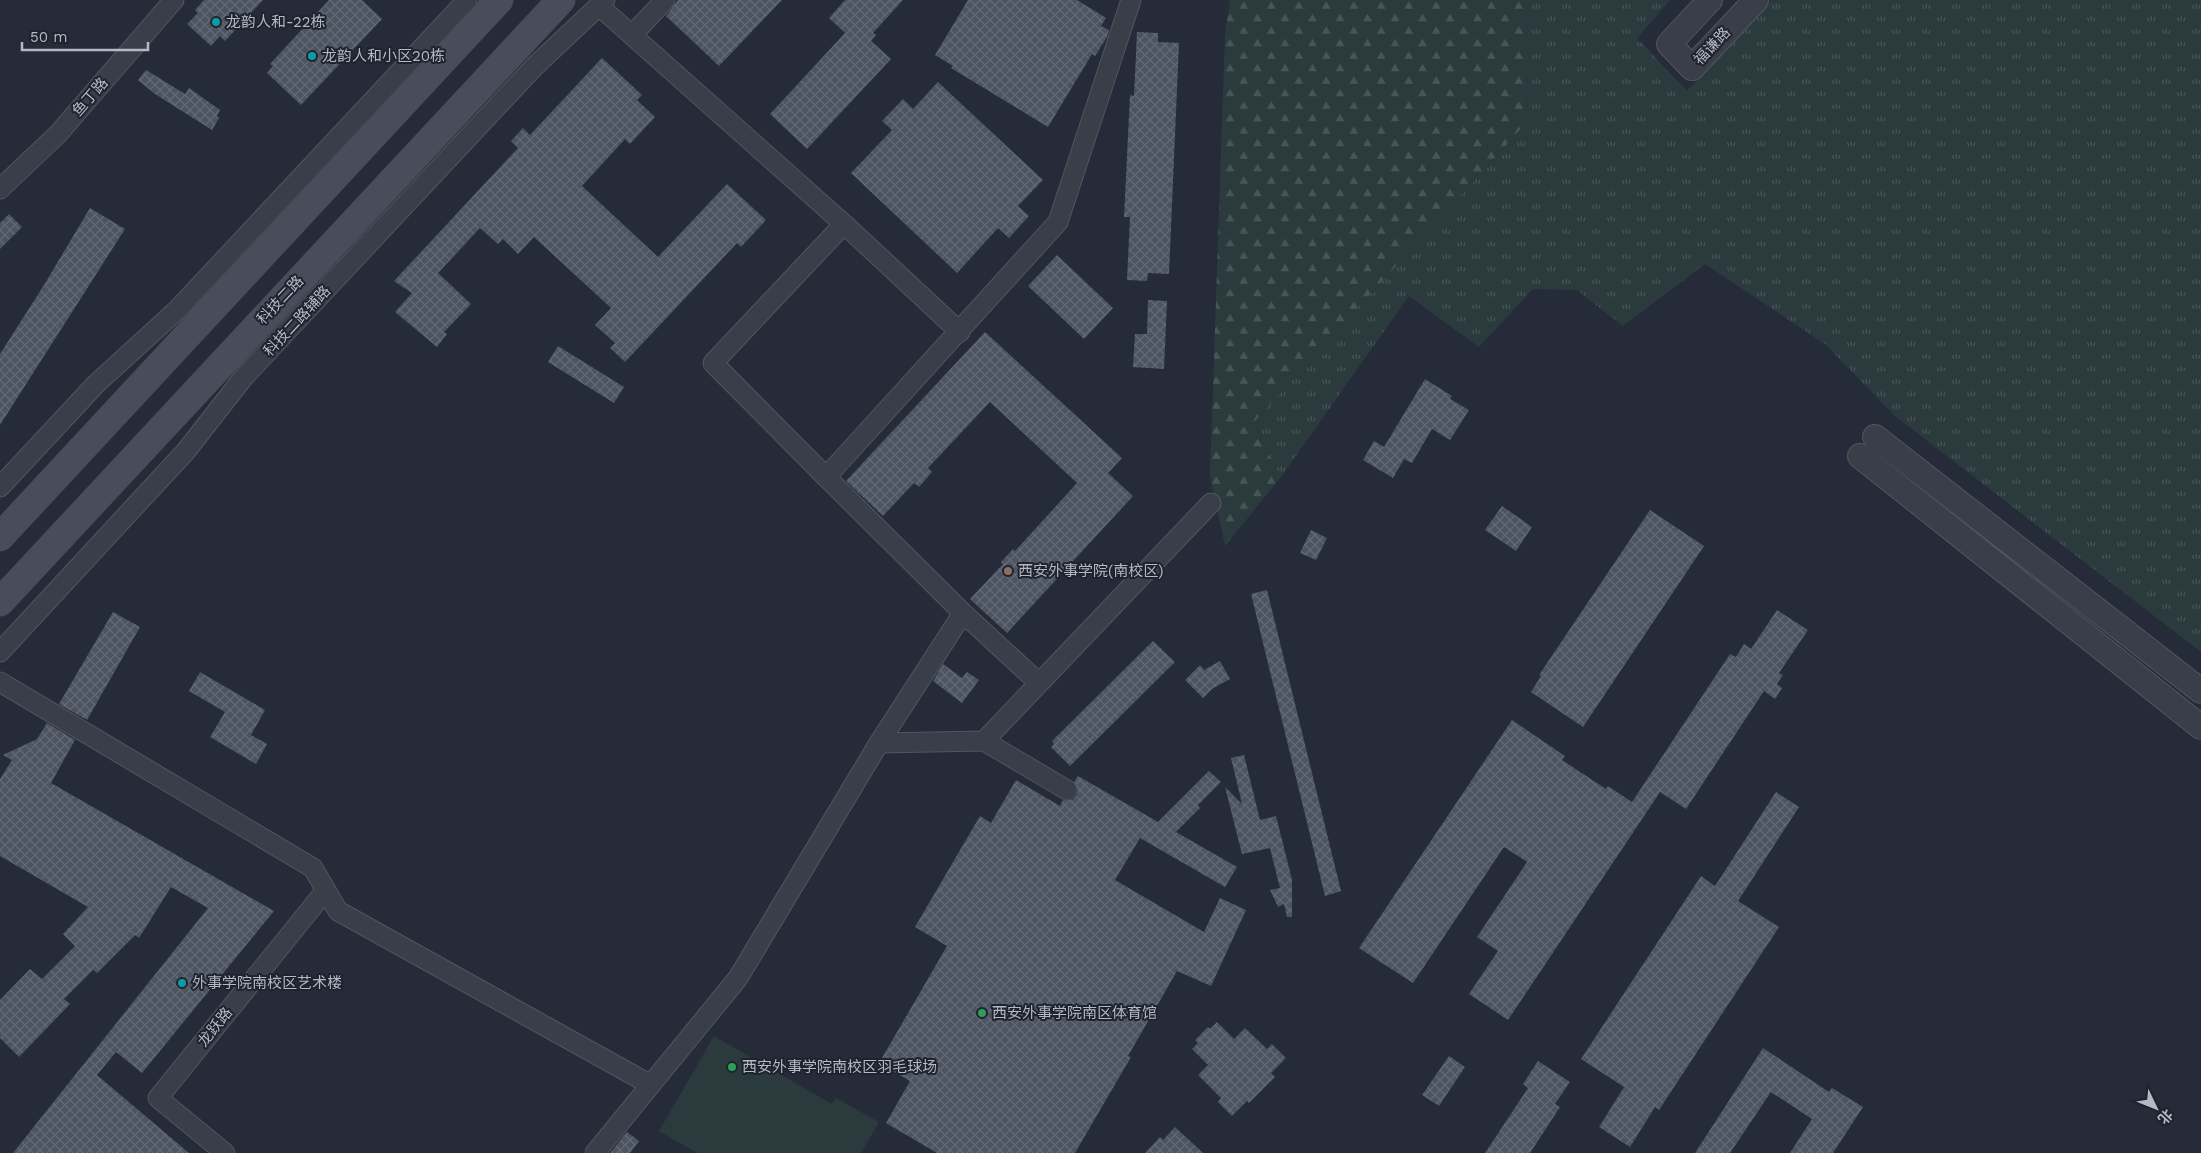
<svg xmlns="http://www.w3.org/2000/svg" width="2201" height="1153" font-family="'Work Sans','Noto Sans SC',sans-serif">
<style>
.grass{fill:url(#grass-tufts)}
.forest{fill:url(#forest-firs)}
.pitch{fill:#2b3b3d}
.building{fill:url(#building-cross-hatch)}
.lines{fill:none;stroke-linecap:round;stroke-linejoin:round}
.minor-casing{stroke:#515661;stroke-width:21}
.tertiary-casing{stroke:#515661;stroke-width:26}
.secondary-casing{stroke:#424752;stroke-width:29}
.minor{stroke:#393e49;stroke-width:19}
.tertiary{stroke:#393e49;stroke-width:24}
.secondary{stroke:#474d5b;stroke-width:28}
.culture-dot{fill:#0f9aa8;stroke:#1e232e;stroke-width:2}
.education-dot{fill:#8d6e63;stroke:#1e232e;stroke-width:2}
.leisure-dot{fill:#2e9e5b;stroke:#1e232e;stroke-width:2}
.labels{text-anchor:middle;dominant-baseline:central;stroke-width:4;stroke-linejoin:round;paint-order:stroke}
.poi-label{font-size:15px;fill:#b4b9c4;stroke:#1e232e;text-anchor:start}
.street-label{font-size:15px;fill:#b4b9c4;stroke:#1e232e}
</style>
<defs>
<pattern id="grass-tufts" width="24" height="20" patternUnits="userSpaceOnUse" patternTransform="scale(1.25)"><rect width="24" height="20" fill="#2b3b3d"/><path d="M3 7l-1-3M5 7V3M7 7l1-3M15 17l-1-3M17 17v-4M19 17l1-3" fill="none" stroke="#475557"/></pattern>
<pattern id="forest-firs" width="22" height="20" patternUnits="userSpaceOnUse" patternTransform="scale(1.25)"><rect width="22" height="20" fill="#2b3b3d"/><path d="M5 1l3.5 6h-7zM16 11l3.5 6h-7z" fill="#475557"/></pattern>
<pattern id="building-cross-hatch" width="8" height="8" patternUnits="userSpaceOnUse" patternTransform="scale(1.25)"><rect width="8" height="8" fill="#4c5361"/><path d="M0 0l8 8M0 8l8-8" fill="none" stroke="#636a76"/></pattern>
</defs>
<rect width="100%" height="100%" fill="#252b38"/>
<path class="grass" d="M 1526,0 L 1670,0 L 1637,38 L 1687,91 L 1771,0 L 2201,0 L 2201,652 L 1895,416 L 1825,344 L 1705,264 L 1623,326 L 1577,290 L 1533,289 L 1479,347 L 1409,296 L 1281,477 L 1253,423 L 1528,121 Z"/>
<path class="forest" d="M 1230,0 L 1526,0 L 1528,121 L 1253,423 L 1281,477 L 1225,546 L 1210,476 L 1225,34 Z"/>
<path class="pitch" d="M 714,1036 L 832,1104 L 836,1098 L 879,1122 L 861,1153 L 697,1153 L 659,1131 Z"/>
<path class="building" d="M 204,0 L 263,0 L 225,41 L 220,36 L 211,46 L 187,24 L 198,13 L 195,10 Z
M 329,0 L 362,0 L 382,19 L 301,105 L 267,73 L 273,66 L 270,64 Z
M 678,0 L 782,0 L 719,66 L 666,16 Z
M 845,0 L 903,0 L 873,33 L 876,35 L 871,41 L 891,59 L 807,149 L 770,114 L 845,33 L 829,18 Z
M 968,0 L 1077,0 L 1106,18 L 1101,26 L 1109,30 L 1107,37 L 1095,56 L 1092,54 L 1048,127 L 951,68 L 953,66 L 935,55 Z
M 1137,32 L 1158,33 L 1158,42 L 1179,43 L 1169,274 L 1148,273 L 1147,281 L 1127,280 L 1130,217 L 1124,217 L 1130,95 L 1134,96 Z
M 602,58 L 642,95 L 637,100 L 655,117 L 630,144 L 625,139 L 582,186 L 658,257 L 727,184 L 766,220 L 741,247 L 737,243 L 625,362 L 610,348 L 615,343 L 595,325 L 611,308 L 534,237 L 518,254 L 503,239 L 498,244 L 480,228 L 438,273 L 471,304 L 444,332 L 447,334 L 437,347 L 395,312 L 412,293 L 394,281 L 518,148 L 511,141 L 523,128 L 530,135 Z
M 146,70 L 185,94 L 189,88 L 220,110 L 217,116 L 219,118 L 212,130 L 155,94 L 138,80 Z
M 938,82 L 1043,180 L 1018,206 L 1029,216 L 1009,238 L 998,228 L 957,273 L 851,173 L 892,130 L 882,121 L 903,99 L 913,109 Z
M 90,208 L 125,229 L 0,425 L 0,354 L 44,285 Z
M 9,214 L 22,227 L 0,249 L 0,223 Z
M 1057,255 L 1113,308 L 1084,339 L 1028,286 Z
M 1148,300 L 1167,301 L 1164,369 L 1133,367 L 1135,334 L 1147,334 Z
M 985,332 L 1122,458 L 1108,473 L 1133,496 L 1007,633 L 970,599 L 1003,564 L 1001,562 L 1013,549 L 1015,551 L 1077,483 L 990,402 L 928,468 L 932,472 L 919,487 L 914,483 L 883,516 L 846,481 Z
M 558,346 L 624,387 L 614,403 L 548,362 Z
M 1425,379 L 1452,396 L 1450,399 L 1469,410 L 1450,440 L 1432,429 L 1412,463 L 1404,459 L 1393,478 L 1363,460 L 1374,441 L 1384,447 Z
M 1502,506 L 1532,527 L 1516,551 L 1485,530 Z
M 1650,510 L 1704,546 L 1583,727 L 1531,692 L 1541,676 L 1539,675 Z
M 1311,530 L 1327,538 L 1316,560 L 1300,553 Z
M 1267,590 L 1341,891 L 1325,896 L 1251,594 Z
M 1777,610 L 1808,630 L 1779,673 L 1783,675 L 1777,684 L 1782,688 L 1775,699 L 1764,691 L 1686,809 L 1660,792 L 1508,1020 L 1469,994 L 1498,951 L 1477,937 L 1527,862 L 1504,847 L 1413,983 L 1359,948 L 1512,720 L 1565,756 L 1562,760 L 1606,789 L 1608,786 L 1632,802 L 1730,654 L 1736,657 L 1744,644 L 1751,649 Z
M 113,612 L 140,627 L 87,720 L 59,704 Z
M 1153,641 L 1175,662 L 1070,766 L 1051,747 L 1054,744 L 1052,741 Z
M 1220,661 L 1230,679 L 1212,689 L 1203,698 L 1185,680 L 1200,665 L 1204,670 Z
M 943,664 L 962,678 L 967,672 L 979,680 L 962,703 L 933,681 Z
M 200,672 L 265,710 L 251,735 L 267,744 L 256,764 L 210,737 L 225,712 L 189,691 Z
M 47,723 L 75,740 L 51,783 L 274,911 L 142,1073 L 116,1052 L 97,1075 L 189,1153 L 13,1153 L 208,908 L 171,887 L 139,938 L 135,935 L 97,973 L 93,970 L 64,999 L 70,1004 L 19,1057 L 0,1038 L 0,1000 L 30,969 L 42,979 L 75,946 L 63,934 L 88,907 L 0,856 L 0,779 L 12,760 L 3,755 L 37,739 Z
M 1244,755 L 1260,820 L 1276,816 L 1292,880 L 1292,917 L 1287,917 L 1284,904 L 1278,907 L 1270,890 L 1280,888 L 1270,848 L 1242,854 L 1225,787 L 1242,804 L 1231,758 Z
M 1209,771 L 1221,782 L 1198,805 L 1200,808 L 1176,832 L 1237,867 L 1225,887 L 1140,838 L 1115,880 L 1204,932 L 1220,898 L 1246,910 L 1211,986 L 1177,971 L 1128,1056 L 1131,1057 L 1075,1153 L 937,1153 L 886,1123 L 910,1081 L 879,1063 L 947,946 L 915,927 L 980,816 L 991,823 L 1016,780 L 1060,806 L 1063,800 L 1072,800 L 1077,795 L 1078,790 L 1074,782 L 1078,776 L 1158,822 Z
M 1776,792 L 1799,807 L 1738,901 L 1779,927 L 1659,1110 L 1655,1107 L 1630,1147 L 1599,1127 L 1624,1087 L 1581,1059 L 1701,876 L 1715,886 Z
M 1217,1022 L 1234,1039 L 1245,1028 L 1267,1049 L 1272,1044 L 1286,1058 L 1271,1073 L 1275,1077 L 1249,1103 L 1247,1101 L 1232,1116 L 1218,1102 L 1221,1098 L 1198,1075 L 1208,1065 L 1192,1049 L 1198,1043 L 1195,1040 L 1208,1027 L 1210,1029 Z
M 1763,1048 L 1829,1092 L 1832,1088 L 1863,1107 L 1833,1153 L 1790,1153 L 1812,1119 L 1771,1092 L 1730,1153 L 1695,1153 Z
M 1449,1056 L 1465,1067 L 1439,1106 L 1422,1095 Z
M 1538,1061 L 1570,1082 L 1555,1104 L 1560,1107 L 1530,1153 L 1485,1153 L 1528,1088 L 1523,1084 Z
M 1175,1127 L 1203,1153 L 1145,1153 L 1160,1137 L 1163,1140 Z
M 627,1132 L 639,1141 L 630,1153 L 610,1153 Z"/>
<g class="lines">
<defs>
<path id="minor" d="M 599,6 L 844,224 L 960,332
M 632,35 L 665,0
M 0,189 L 58,134 L 174,0
M 826,477 L 713,363 L 844,224
M 0,487 L 96,384 L 177,310 L 467,0
M 0,652 L 186,451 L 243,378 L 535,66 L 605,0
M 0,682 L 313,868 L 338,911 L 651,1085
M 1039,683 L 963,613 L 826,477 L 1058,222 L 1131,0
M 984,741 L 1211,503
M 879,743 L 984,741 L 1067,790
M 225,1153 L 158,1098 L 326,890
M 595,1153 L 738,978 L 879,743 L 963,613"/>
<path id="tertiary" d="M 1710,0 L 1669,44 L 1692,68 L 1756,0
M 1875,437 L 2201,691
M 1860,456 L 2201,727"/>
<path id="secondary" d="M 0,537 L 499,0
M 0,602 L 561,0"/>
</defs>
<use href="#minor" class="minor-casing"/>
<use href="#tertiary" class="tertiary-casing"/>
<use href="#secondary" class="secondary-casing"/>
<use href="#minor" class="minor"/>
<use href="#tertiary" class="tertiary"/>
<use href="#secondary" class="secondary"/>
</g>
<g class="culture-dot">
<circle cx="216" cy="22" r="5"/>
<circle cx="312" cy="56" r="5"/>
<circle cx="182" cy="983" r="5"/>
</g>
<circle class="education-dot" cx="1008" cy="571" r="5"/>
<g class="leisure-dot">
<circle cx="982" cy="1013" r="5"/>
<circle cx="732" cy="1067" r="5"/>
</g>
<g class="labels">
<g class="poi-label">
<text x="226" y="22">龙韵人和-22栋</text>
<text x="322" y="56">龙韵人和小区20栋</text>
<text x="1018" y="571">西安外事学院(南校区)</text>
<text x="192" y="983">外事学院南校区艺术楼</text>
<text x="992" y="1013">西安外事学院南区体育馆</text>
<text x="742" y="1067">西安外事学院南校区羽毛球场</text>
</g>
<g class="street-label">
<text transform="translate(1712 46) rotate(-47)">福谦路</text>
<text transform="translate(90 97) rotate(-49)">鱼丁路</text>
<text transform="translate(280 300) rotate(-47)">科技二路</text>
<text transform="translate(297 321) rotate(-47)">科技二路辅路</text>
<text transform="translate(215 1027) rotate(-51)">龙跃路</text>
</g>
</g>
<g transform="translate(2156 1108) rotate(133)" stroke="#1e232e" stroke-width="4" paint-order="stroke">
<path d="M0-4L9 19L0 12L-9 19Z" fill="#b4b9c4"/>
<text y="-8" font-size="14" font-weight="bold" text-anchor="middle" fill="#b4b9c4">北</text>
</g>
<path d="M22 42v8h126v-8" fill="none" stroke="#b4b9c4" stroke-width="2.5"/>
<text x="30" y="42" font-size="15" fill="#b4b9c4" stroke="#1e232e" stroke-width="4" paint-order="stroke">50 m</text>
</svg>
